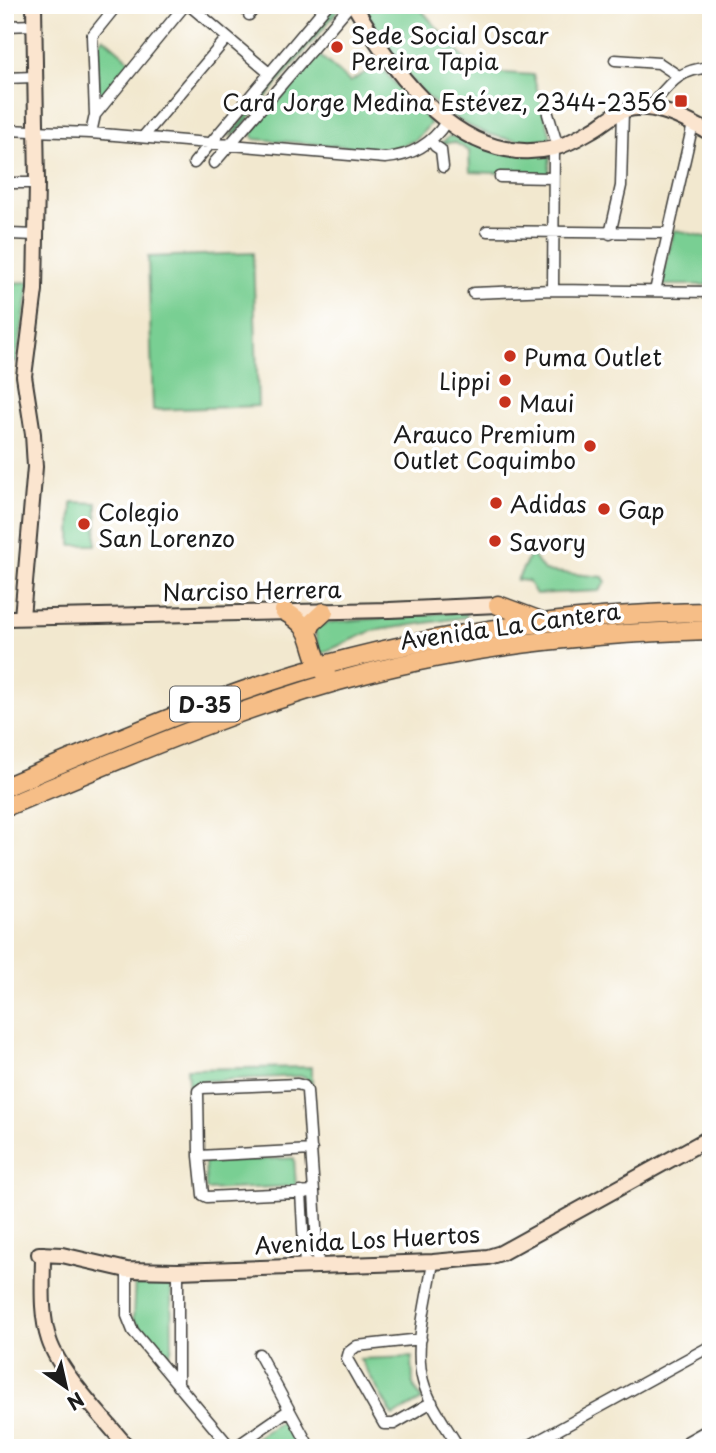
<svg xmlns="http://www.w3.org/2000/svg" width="716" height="1453" font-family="'Playpen Sans',sans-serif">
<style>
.green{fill:#79cf93;stroke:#4a7658;stroke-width:2}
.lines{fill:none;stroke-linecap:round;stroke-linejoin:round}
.street-casing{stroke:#3c3b37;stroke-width:13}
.secondary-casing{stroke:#3c3b37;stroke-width:18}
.highway-casing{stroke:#3c3b37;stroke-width:21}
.street{stroke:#fff;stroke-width:10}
.secondary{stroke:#fbe5cf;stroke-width:14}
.highway{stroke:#f6be87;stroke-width:18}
.poi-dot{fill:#c8321e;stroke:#fff;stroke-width:2.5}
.labels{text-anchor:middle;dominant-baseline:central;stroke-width:7;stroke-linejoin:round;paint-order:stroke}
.shield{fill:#fff;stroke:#606060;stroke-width:2}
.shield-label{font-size:21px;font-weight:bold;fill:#1c1c1c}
.poi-label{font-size:23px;fill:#1c1c1c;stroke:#fff;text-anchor:start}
.street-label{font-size:23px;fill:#1c1c1c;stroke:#fff}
</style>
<rect width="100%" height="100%" fill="#fff"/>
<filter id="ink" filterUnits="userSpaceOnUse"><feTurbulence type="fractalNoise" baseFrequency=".0143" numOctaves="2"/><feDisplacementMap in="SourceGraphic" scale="14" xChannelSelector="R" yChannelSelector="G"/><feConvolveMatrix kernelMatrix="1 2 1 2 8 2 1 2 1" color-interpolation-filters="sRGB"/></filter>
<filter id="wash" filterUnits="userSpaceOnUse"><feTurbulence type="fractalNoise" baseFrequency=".00686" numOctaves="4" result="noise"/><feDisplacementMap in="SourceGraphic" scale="28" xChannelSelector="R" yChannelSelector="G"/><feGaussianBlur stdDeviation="1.57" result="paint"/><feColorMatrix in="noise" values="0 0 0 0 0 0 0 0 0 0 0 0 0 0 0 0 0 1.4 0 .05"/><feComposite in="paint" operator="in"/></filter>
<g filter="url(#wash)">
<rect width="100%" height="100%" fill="#f2e8cf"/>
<path class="green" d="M 336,5 L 338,7 L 337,12 L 236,134 L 230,136 Z
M 363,5 L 417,5 L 475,71 L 533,75 L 551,137 L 548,139 C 488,148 435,113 400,66 C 386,47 375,25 363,5 Z
M 103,37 L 133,63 L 105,95 L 101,95 L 98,92 L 96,48 Z
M 318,54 L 350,82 L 379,64 L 404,95 L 431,123 L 416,140 L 390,150 L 254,139 L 252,132 Z
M 450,136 L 550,155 L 549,175 L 470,172 L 469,151 L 454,142 L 440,144 Z
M 674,230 L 711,238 L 711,260 L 707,285 L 661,285 Z
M 253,253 L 258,406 L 153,410 L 148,257 Z
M 30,282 L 18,352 L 17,362 L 11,360 L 5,336 L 5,283 Z
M 72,502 L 97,503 L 96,545 L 71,545 Z
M 531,553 L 544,571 L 603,577 L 606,582 L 599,591 L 536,594 L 528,581 L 517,580 Z
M 467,611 L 466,617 L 372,631 L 320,654 L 314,627 L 333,622 Z
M 312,1067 L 312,1084 L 305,1077 L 299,1076 L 202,1081 L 193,1086 L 189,1093 L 187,1069 Z
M 294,1158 L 296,1186 L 206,1190 L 205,1162 Z
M 135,1278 L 171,1279 L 172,1346 L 170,1353 L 166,1355 L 160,1352 L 133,1319 Z
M 412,1357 L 413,1384 L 422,1400 L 393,1416 L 360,1359 Z
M 283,1420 L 289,1421 L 304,1448 L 245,1448 L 246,1444 Z"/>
</g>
<g filter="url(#ink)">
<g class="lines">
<defs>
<path id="street" d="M 189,5 L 269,73
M 249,15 L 257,5
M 5,26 L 34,25
M 615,60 L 659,63 L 677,75
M 5,78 L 34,77
M 649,108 C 670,84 676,70 711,67
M 548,114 L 558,147
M 95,115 L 185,5
M 5,130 L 91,133 L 385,158 C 411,156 432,144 446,122
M 91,133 L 95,115 L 92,36 L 117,5
M 143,137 L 227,38
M 431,140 L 435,146 L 441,150 L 443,167
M 194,163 L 327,5
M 214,163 L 350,5
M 500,177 L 553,178
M 5,183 L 37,183
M 487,231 L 668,233
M 9,234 L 36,235
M 610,234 L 621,186 L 623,111
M 553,290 L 554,148
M 655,291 L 693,124
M 473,293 L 553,290 L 711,292
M 297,1084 L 304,1086 L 307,1091 L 314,1192 L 207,1197 L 203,1195 L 199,1156 L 198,1091 L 202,1088 Z
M 199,1156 L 312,1150
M 301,1192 L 305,1265
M 314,1192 L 318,1264
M 433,1262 C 428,1297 413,1346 423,1381 C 429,1404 447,1427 459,1448
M 127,1270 L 127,1316 L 133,1331 L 231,1448
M 178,1271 L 178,1386
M 421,1339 L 357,1346 L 349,1352 L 347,1359 L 384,1424 L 394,1424 L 432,1402
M 259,1354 L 310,1448
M 234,1448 L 289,1410
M 525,1448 L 711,1346
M 683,1448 L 688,1441 L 711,1428"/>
<path id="secondary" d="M 354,5 C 394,74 461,170 554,148 C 570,144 583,135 597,127 C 606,121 615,113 625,110 C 654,101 685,120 711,133
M 22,617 L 35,467 L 33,434 L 24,376 L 35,290 L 37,183 L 34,5
M 5,618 L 389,610 L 498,605
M 39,1254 L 62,1255 L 127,1270 L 178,1271 L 433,1262 L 488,1257 L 501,1253 L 711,1137
M 43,1254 C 43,1282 40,1313 49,1340 C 60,1374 105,1419 128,1448"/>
<path id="highway" d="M 498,605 L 541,621
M 284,611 C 321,632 304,646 326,674
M 309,630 L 312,623 L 324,612
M 5,787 C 102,746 197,704 297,673 C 431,633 571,614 711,612
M 5,807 C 123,758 240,706 364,674 C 477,644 594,633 711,630"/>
</defs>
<use href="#street" class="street-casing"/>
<use href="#secondary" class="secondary-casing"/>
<use href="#highway" class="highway-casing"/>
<use href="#street" class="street"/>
<use href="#secondary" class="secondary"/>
<use href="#highway" class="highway"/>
</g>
</g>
<g class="poi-dot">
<circle cx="337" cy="47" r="7"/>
<rect x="674" y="94" width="14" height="14" rx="3.5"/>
<circle cx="510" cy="356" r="7"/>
<circle cx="505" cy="380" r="7"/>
<circle cx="505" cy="402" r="7"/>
<circle cx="590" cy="446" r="7"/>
<circle cx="496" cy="503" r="7"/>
<circle cx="604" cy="509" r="7"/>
<circle cx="84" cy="524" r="7"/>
<circle cx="495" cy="541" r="7"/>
</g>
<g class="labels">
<rect class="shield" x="170" y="686.5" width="70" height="35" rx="5"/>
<g class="shield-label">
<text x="205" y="704">D-35</text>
</g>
<g class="poi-label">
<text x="351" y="34">Sede Social Oscar<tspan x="351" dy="26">Pereira Tapia</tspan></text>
<text x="667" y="101" text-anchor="end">Card Jorge Medina Estévez, 2344-2356</text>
<text x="524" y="356">Puma Outlet</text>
<text x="491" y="380" text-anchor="end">Lippi</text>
<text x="519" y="402">Maui</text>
<text x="576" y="433" text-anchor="end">Arauco Premium<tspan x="576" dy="26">Outlet Coquimbo</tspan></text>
<text x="510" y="503">Adidas</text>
<text x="618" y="509">Gap</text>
<text x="98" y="511">Colegio<tspan x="98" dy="26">San Lorenzo</tspan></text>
<text x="509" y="541">Savory</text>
</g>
<g class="street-label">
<text transform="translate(252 590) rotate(-1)">Narciso Herrera</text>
<text transform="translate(510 625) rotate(-8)">Avenida La Cantera</text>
<text transform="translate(367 1239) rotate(-3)">Avenida Los Huertos</text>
</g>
</g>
<rect width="716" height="1453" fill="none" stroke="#fff" stroke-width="28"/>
<g transform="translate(66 1387) rotate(146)" stroke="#ffffff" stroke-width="5" paint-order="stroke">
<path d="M0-5L12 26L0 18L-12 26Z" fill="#1c1c1c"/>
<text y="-10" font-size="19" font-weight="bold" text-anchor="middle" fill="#1c1c1c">N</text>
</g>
</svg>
